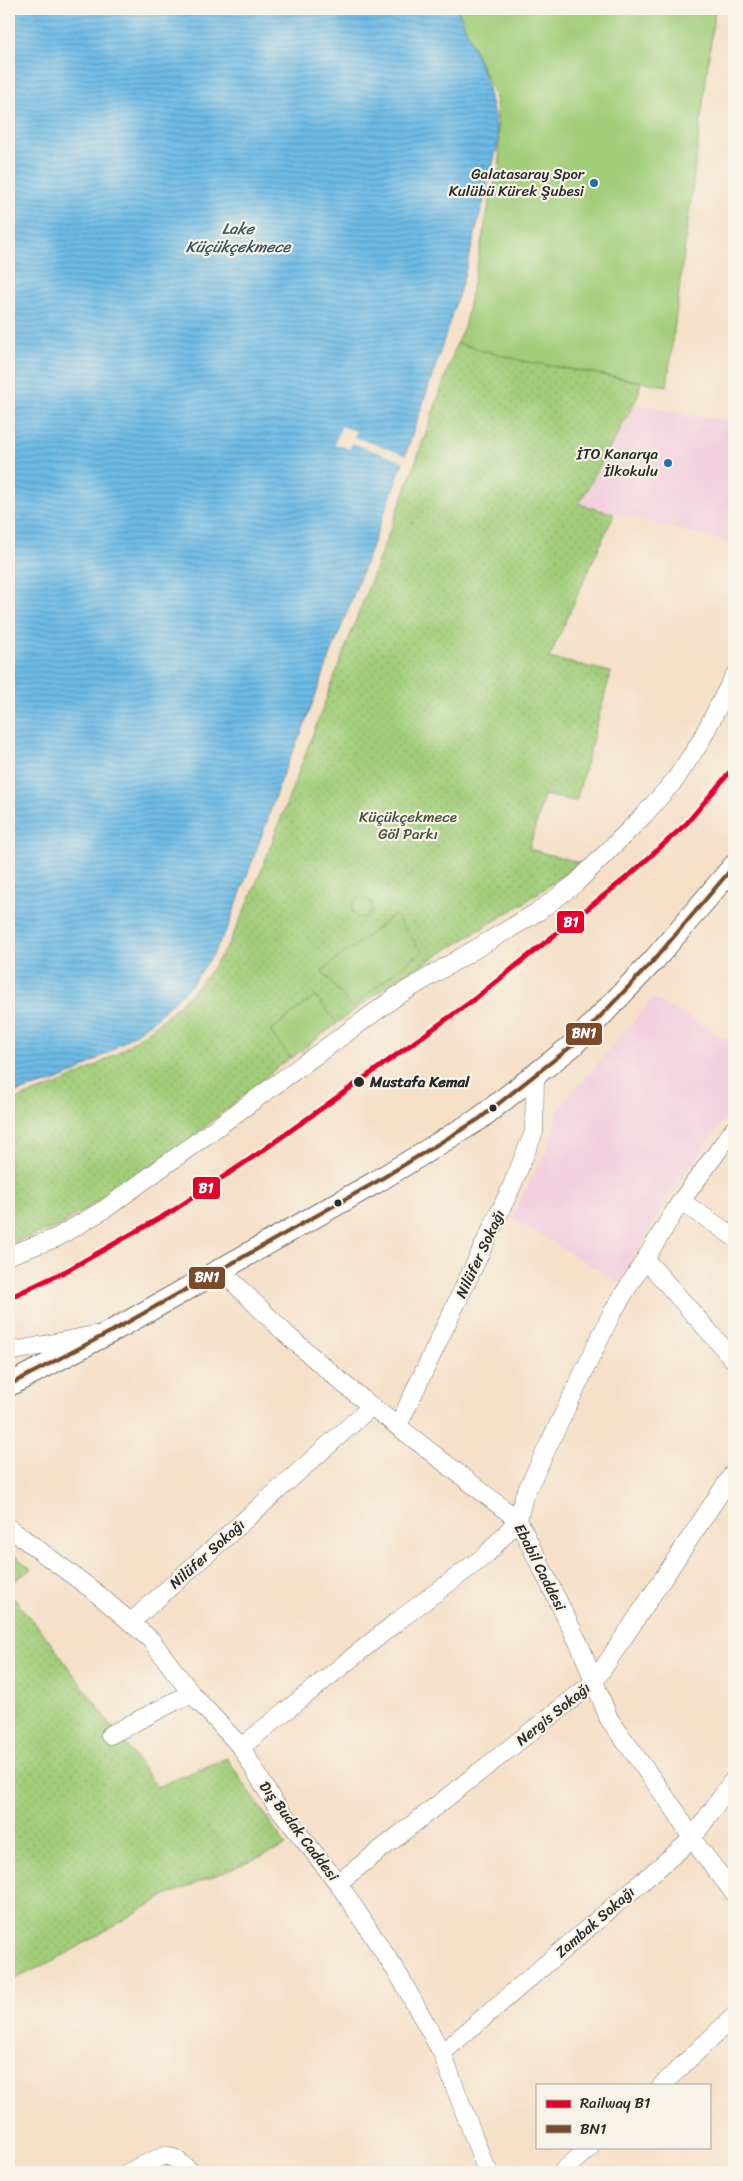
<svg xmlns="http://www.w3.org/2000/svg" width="743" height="2181" font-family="Sriracha,sans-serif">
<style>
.built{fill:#f3cfdf}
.grass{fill:url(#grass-dots);stroke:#667c52}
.garden{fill:#a2ce7a;stroke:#667c52}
.water{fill:url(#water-rules);stroke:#4c7288}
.pier{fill:#f5e0c7}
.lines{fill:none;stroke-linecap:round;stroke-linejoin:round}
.minor-casing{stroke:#726a62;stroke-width:19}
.major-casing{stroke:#726a62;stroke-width:24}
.minor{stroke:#fff;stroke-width:18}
.major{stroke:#fff;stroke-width:22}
.bus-1-casing{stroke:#f7f3e8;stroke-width:8}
.bus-1{stroke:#7a4b2a;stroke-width:4}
.rail-1-casing{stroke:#f7f3e8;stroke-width:9}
.rail-1{stroke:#e4002b;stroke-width:5}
.poi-dot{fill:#1f6fb2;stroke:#f7f3e8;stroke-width:2}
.stop-dot{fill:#2b2b2b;stroke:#f7f3e8;stroke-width:2}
.labels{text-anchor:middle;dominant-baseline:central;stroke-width:4.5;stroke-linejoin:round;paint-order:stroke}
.poi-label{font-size:15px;fill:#2b2b2b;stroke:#f7f3e8;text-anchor:end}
.park-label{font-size:15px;fill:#49543f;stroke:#f7f3e8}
.stop-label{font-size:15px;font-weight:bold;fill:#2b2b2b;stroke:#f7f3e8;text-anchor:start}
.street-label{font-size:15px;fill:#2b2b2b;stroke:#f7f3e8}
.water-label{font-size:16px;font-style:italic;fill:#3e5663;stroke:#f7f3e8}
.line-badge{stroke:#f7f3e8;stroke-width:2}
.badge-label{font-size:14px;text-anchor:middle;font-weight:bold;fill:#fff}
</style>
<defs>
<pattern id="grass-dots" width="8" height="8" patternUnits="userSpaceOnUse" patternTransform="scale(1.25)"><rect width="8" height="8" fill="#a2ce7a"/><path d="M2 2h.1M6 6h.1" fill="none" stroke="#8cb16a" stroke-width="1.8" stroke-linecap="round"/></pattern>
<pattern id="water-rules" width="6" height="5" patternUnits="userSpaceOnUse" patternTransform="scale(1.25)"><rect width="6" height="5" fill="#6cbae6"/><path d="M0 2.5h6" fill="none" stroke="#5997bb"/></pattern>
</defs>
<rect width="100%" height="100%" fill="#f7f3e8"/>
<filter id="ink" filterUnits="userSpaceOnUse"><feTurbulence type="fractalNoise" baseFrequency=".02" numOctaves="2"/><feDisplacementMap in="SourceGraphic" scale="10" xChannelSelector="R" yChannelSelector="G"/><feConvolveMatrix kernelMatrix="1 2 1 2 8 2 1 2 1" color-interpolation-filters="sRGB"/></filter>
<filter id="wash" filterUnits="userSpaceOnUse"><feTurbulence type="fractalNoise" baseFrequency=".0096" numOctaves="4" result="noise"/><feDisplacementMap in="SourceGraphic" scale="20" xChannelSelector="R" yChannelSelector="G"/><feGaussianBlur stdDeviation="1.12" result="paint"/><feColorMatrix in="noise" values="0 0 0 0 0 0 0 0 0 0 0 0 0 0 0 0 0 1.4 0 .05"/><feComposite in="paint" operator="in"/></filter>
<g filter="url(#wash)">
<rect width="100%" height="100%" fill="#f5e0c7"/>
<path class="built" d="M 634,404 L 734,422 L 734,543 L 579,504 Z
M 653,998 L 734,1044 L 734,1108 L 671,1191 L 619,1283 L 511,1217 L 547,1151 L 558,1110 Z"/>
<path class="grass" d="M 457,343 L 523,361 L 641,382 L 637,398 L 579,504 L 614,514 L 549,658 L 611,672 L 576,801 L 544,795 L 529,849 L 581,863 L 522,904 L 387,986 L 284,1062 L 182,1146 L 58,1227 L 9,1244 L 9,1101 C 28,1095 48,1089 66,1081 C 124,1055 195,1002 227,946 C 238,927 246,906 255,887 L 415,464 Z
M 9,1551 L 31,1569 L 9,1585 Z
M 9,1593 L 47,1638 L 157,1787 L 227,1758 L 286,1846 L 161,1898 L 64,1955 L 9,1982 Z"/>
<path class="garden" d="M 456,9 L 715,9 L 667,386 L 523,361 L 457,343 L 465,324 L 490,200 L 500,166 L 496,99 Z
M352 908a10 10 0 1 1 20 0a10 10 0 1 1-20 0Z
M 394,915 L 422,951 L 351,1007 L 322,971 Z
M 315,996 L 337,1023 L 291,1058 L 270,1031 Z"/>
<path class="water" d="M 9,9 L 458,9 L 487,83 L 499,140 L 464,277 L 432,377 L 394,487 L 302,731 L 281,778 L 267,821 L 228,927 L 212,956 L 193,983 L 154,1020 L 109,1052 L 78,1071 L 54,1082 L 9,1094 Z"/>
<path class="pier" d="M 341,426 L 356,431 L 354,437 L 407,456 L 405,462 L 352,443 L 350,449 L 335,444 Z"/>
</g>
<g filter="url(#ink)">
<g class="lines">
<defs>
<path id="minor" d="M 681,1201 L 734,1237
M 9,1255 L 56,1238 L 105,1209 L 397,996 L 539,911 L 575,884 L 644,815 L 675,780 L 699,744 L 734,676
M 645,1259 L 734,1360
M 220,1269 L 286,1334 L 346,1386 L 518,1520 L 581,1648 L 609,1719 L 677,1813 L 692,1839 L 734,1893
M 9,1352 L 94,1335
M 398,1426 L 511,1188 L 534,1132 L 535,1075
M 9,1528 L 94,1591 L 151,1640 L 191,1693 L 241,1747 L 273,1801 L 338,1883 L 400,1977 L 442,2053 L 484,2164 L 489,2172
M 131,1622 L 372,1406
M 110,1735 L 191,1693
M 241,1747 L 399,1620 L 486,1555 L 518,1520 L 524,1496 L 612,1313 L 681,1201 L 734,1129
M 338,1883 L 594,1682 L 734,1472
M 442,2053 L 692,1839 L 734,1779
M 662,2085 L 734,2016
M 129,2172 L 165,2155 L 176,2159 L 191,2172
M 562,2172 L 590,2147"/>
<path id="major" d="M 9,1385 L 114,1330 L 376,1182 L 479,1119 L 573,1045 L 654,960 L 734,866"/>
</defs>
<use href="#minor" class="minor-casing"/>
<use href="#major" class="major-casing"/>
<use href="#minor" class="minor"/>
<use href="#major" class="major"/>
<defs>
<path id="bus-1" d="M 9,1385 L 114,1330 L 376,1182 L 479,1119 L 573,1045 L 654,960 L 734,866"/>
</defs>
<use href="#bus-1" class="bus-1-casing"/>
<use href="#bus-1" class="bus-1"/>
<defs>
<path id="rail-1" d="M 9,1298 L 68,1270 L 174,1210 L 262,1151 L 472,1001 L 631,874 L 687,823 L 734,767"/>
</defs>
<use href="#rail-1" class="rail-1-casing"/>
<use href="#rail-1" class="rail-1"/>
</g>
</g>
<g class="poi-dot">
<circle cx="594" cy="183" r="5"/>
<circle cx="668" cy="463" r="5"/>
</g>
<g class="stop-dot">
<circle cx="359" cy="1082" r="6"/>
<circle cx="493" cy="1108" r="4.5"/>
<circle cx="338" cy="1203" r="4.5"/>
</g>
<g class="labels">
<g class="poi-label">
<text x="584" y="174">Galatasaray Spor<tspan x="584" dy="17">Kulübü Kürek Şubesi</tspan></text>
<text x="658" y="454">İTO Kanarya<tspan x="658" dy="17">İlkokulu</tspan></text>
</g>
<g class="park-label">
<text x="408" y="817">Küçükçekmece<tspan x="408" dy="17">Göl Parkı</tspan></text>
</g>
<g class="stop-label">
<text x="370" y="1082">Mustafa Kemal</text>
</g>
<g class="street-label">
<text transform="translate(480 1254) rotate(-65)">Nilüfer Sokağı</text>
<text transform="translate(207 1554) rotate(-42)">Nilüfer Sokağı</text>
<text transform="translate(540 1567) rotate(63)">Ebabil Caddesi</text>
<text transform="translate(553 1714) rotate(-39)">Nergis Sokağı</text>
<text transform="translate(299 1831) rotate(53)">Dış Budak Caddesi</text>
<text transform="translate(595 1922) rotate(-41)">Zambak Sokağı</text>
</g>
<g class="water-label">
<text x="238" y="228">Lake<tspan x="238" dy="18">Küçükçekmece</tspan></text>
</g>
</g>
<g class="line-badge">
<rect x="556" y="910" width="29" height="24" rx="5" fill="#e4002b"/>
<rect x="565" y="1022" width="38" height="24" rx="5" fill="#7a4b2a"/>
<rect x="192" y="1176" width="29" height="24" rx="5" fill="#e4002b"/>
<rect x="188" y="1266" width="38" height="24" rx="5" fill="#7a4b2a"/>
</g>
<g class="badge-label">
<text x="571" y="927">B1</text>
<text x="584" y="1038">BN1</text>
<text x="206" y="1193">B1</text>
<text x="207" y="1282">BN1</text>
</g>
<rect width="743" height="2181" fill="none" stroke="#f7f3e8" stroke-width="30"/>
<rect x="536" y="2084" width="175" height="65" fill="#f7f3e8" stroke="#a5a39c"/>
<rect x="546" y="2100" width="25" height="8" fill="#e4002b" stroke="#a5a39c"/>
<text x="580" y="2108" font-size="15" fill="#2b2b2b">Railway B1</text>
<rect x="546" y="2125" width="25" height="8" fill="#7a4b2a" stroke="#a5a39c"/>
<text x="580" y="2134" font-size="15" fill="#2b2b2b">BN1</text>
</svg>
